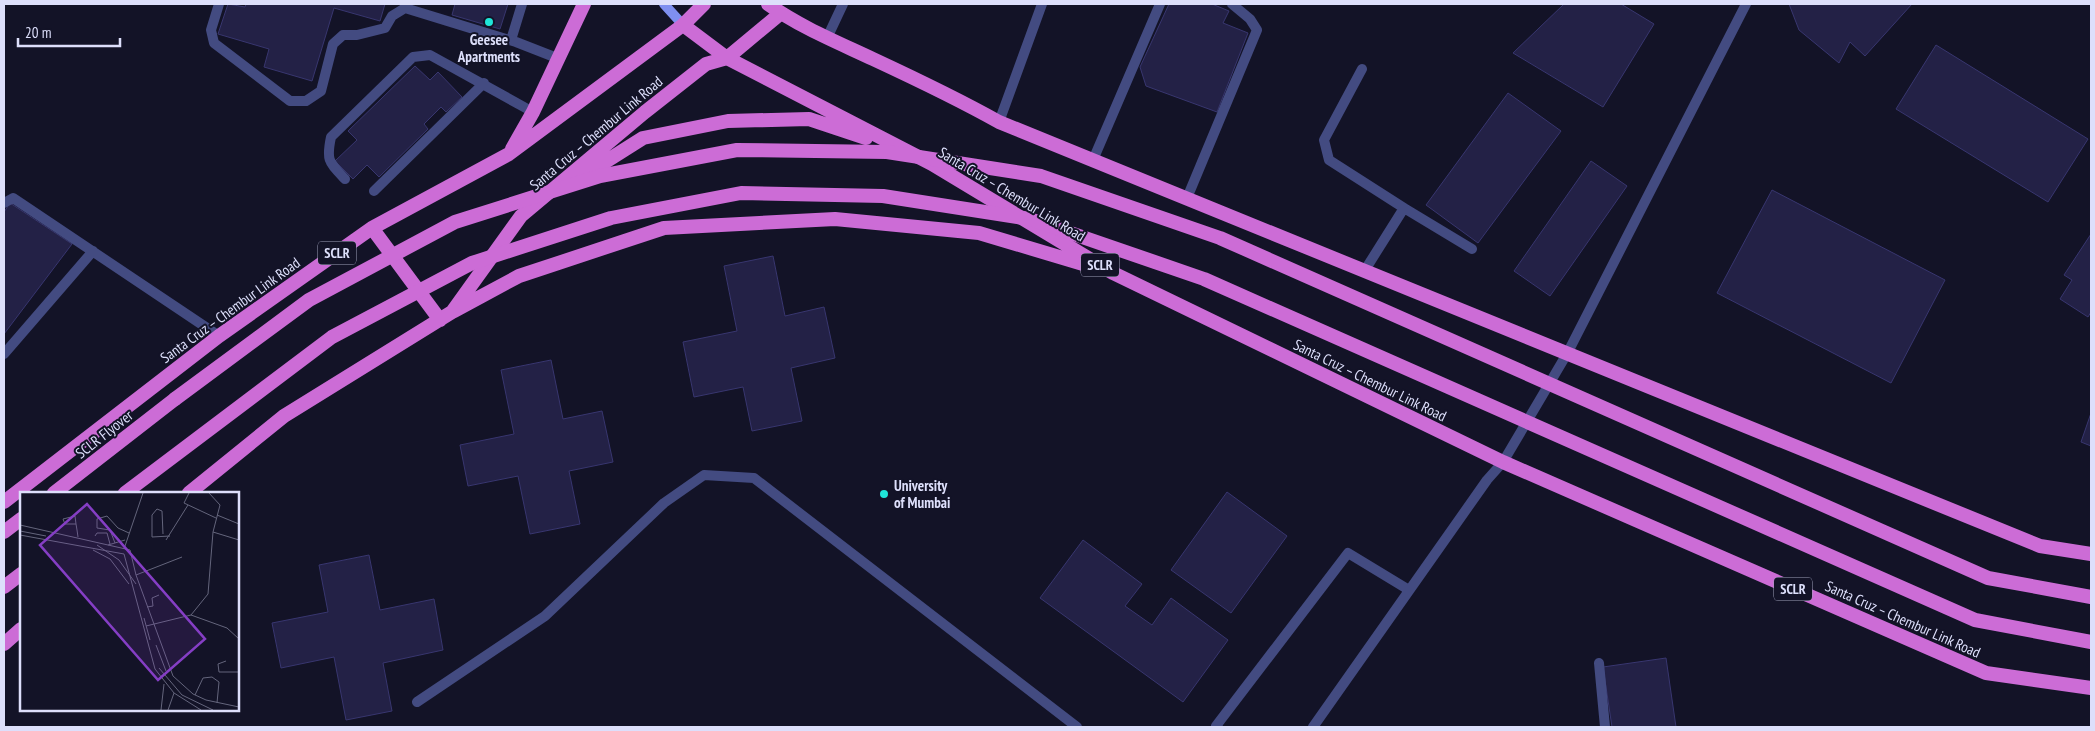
<svg xmlns="http://www.w3.org/2000/svg" width="2095" height="731" font-family="'PT Sans Narrow',sans-serif">
<style>
.building{fill:#232146;stroke:#38366f}
.lines{fill:none;stroke-linecap:round;stroke-linejoin:round}
.service{stroke:#434b81;stroke-width:10}
.minor{stroke:#434b81;stroke-width:10}
.secondary{stroke:#7f8ff0;stroke-width:10}
.trunk{stroke:#cc6cd6;stroke-width:14}
.trunk-bridge{stroke:#cc6cd6;stroke-width:14}
.poi-dot{fill:#1fe5d8;stroke:#131327;stroke-width:2}
.labels{text-anchor:middle;dominant-baseline:central;stroke-width:4;stroke-linejoin:round;paint-order:stroke}
.shield{fill:#131327;stroke:#a0a2bb;stroke-width:1}
.shield-label{font-size:14px;font-weight:bold;fill:#dddffb}
.poi-label{font-size:15px;font-weight:bold;fill:#dddffb;stroke:#131327}
.street-label{font-size:15px;fill:#dddffb;stroke:#131327}
.inset-road{fill:none;stroke:#64657c;stroke-width:1}
.view{fill:#853ec5;fill-opacity:0.15;stroke:#853ec5;stroke-width:2.5}
.inset-edge{fill:none;stroke:#dddffb;stroke-width:2.5}
</style>
<rect width="100%" height="100%" fill="#131327"/>
<path class="building" d="M 228,4 L 245,7 L 246,4 L 385,4 L 380,21 L 334,8 L 312,81 L 264,67 L 269,49 L 218,34 Z
M 455,4 L 508,4 L 500,29 L 452,15 Z
M 1169,4 L 1212,4 L 1229,11 L 1223,23 L 1248,33 L 1217,112 L 1146,86 L 1140,67 Z
M 1560,4 L 1621,4 L 1654,24 L 1603,107 L 1513,53 L 1563,5 Z
M 1789,4 L 1912,4 L 1865,56 L 1850,42 L 1839,63 L 1799,30 Z
M 1936,45 L 2088,139 L 2048,202 L 1896,109 Z
M 415,66 L 430,80 L 438,72 L 462,97 L 446,112 L 441,107 L 424,124 L 428,129 L 379,177 L 367,165 L 353,179 L 335,161 L 357,140 L 348,131 Z
M 1508,93 L 1561,131 L 1478,243 L 1426,205 Z
M 1591,161 L 1627,186 L 1550,296 L 1514,271 Z
M 1772,190 L 1945,280 L 1891,383 L 1717,293 Z
M 10,203 L 72,244 L 4,334 L 4,212 Z
M 2091,234 L 2091,312 L 2088,317 L 2060,299 L 2072,280 L 2064,275 Z
M 773,256 L 785,316 L 824,307 L 835,358 L 791,368 L 802,421 L 752,431 L 743,387 L 694,397 L 683,342 L 737,331 L 724,266 Z
M 551,360 L 563,419 L 602,411 L 613,462 L 569,471 L 580,524 L 530,534 L 518,476 L 468,486 L 460,445 L 514,434 L 501,370 Z
M 2091,413 L 2091,446 L 2081,442 Z
M 1227,492 L 1287,536 L 1231,613 L 1171,570 Z
M 1083,540 L 1142,584 L 1125,606 L 1152,625 L 1171,598 L 1228,640 L 1183,702 L 1040,598 Z
M 369,555 L 380,610 L 434,599 L 443,650 L 383,663 L 392,711 L 346,720 L 334,657 L 281,668 L 272,623 L 328,612 L 319,565 Z
M 1666,658 L 1676,727 L 1612,727 L 1603,667 Z"/>
<g class="lines">
<path class="service" d="M 827,38 L 843,4
M 511,40 L 522,4
M 1093,160 L 1160,4
M 1187,198 L 1257,30 L 1250,19 L 1232,4
M 1599,663 L 1605,727
M 417,702 L 545,616 L 664,503 L 704,475 L 754,478 L 1077,727
M 1218,727 L 1216,726 L 1348,553 L 1409,590
M 1313,727 L 1487,480 L 1503,462"/>
<path class="minor" d="M 219,4 L 211,30 L 214,43 L 290,101 L 306,101 L 321,91 L 333,44 L 343,35 L 357,35 L 385,28 L 392,16 L 405,8 L 516,42 L 557,58
M 1362,69 L 1324,140 L 1329,160 L 1404,208 L 1365,270
M 999,122 L 1042,4
M 345,179 C 329,162 326,161 331,137 L 413,57 L 430,55 L 533,112
M 374,191 L 484,83
M 4,203 L 13,198 L 219,336
M 1404,208 L 1472,249
M 4,354 L 93,251
M 1503,462 L 1568,352 L 1746,4"/>
<path class="secondary" d="M 664,4 L 683,25"/>
<path class="trunk" d="M 768,4 C 800,27 837,42 873,59 C 916,79 958,99 999,122 L 2040,546 L 2091,554
M 683,25 L 727,58 L 781,13
M 512,149 L 533,112 L 584,4
M 575,181 L 643,138 L 728,121 L 809,119 L 866,138
M 372,228 L 440,320
M 454,311 L 519,276 L 664,228 L 835,219 L 979,233 L 1093,267
M 54,493 L 175,399
M 189,493 L 284,416 L 452,312 L 521,216 L 645,112 L 706,64 L 727,58 L 932,164 L 1113,273 L 1503,462 L 1986,673 L 2091,688
M 4,502 L 219,336 L 372,228 L 509,154 L 683,25 L 704,4
M 4,532 L 21,519
M 4,587 L 21,574
M 4,644 L 21,629"/>
<path class="trunk-bridge" d="M 175,399 L 309,300 L 455,222 L 600,176 L 737,150 L 887,152 L 1041,176 L 1220,238 L 1988,578 L 2091,597
M 125,493 L 332,337 L 472,263 L 611,218 L 741,193 L 883,196 L 1030,219 L 1204,279 L 1975,620 L 2091,642"/>
</g>
<g class="poi-dot">
<circle cx="489" cy="22" r="5"/>
<circle cx="884" cy="494" r="5"/>
</g>
<g class="labels">
<g class="shield">
<rect x="318" y="241.5" width="38" height="23" rx="4"/>
<rect x="1081" y="253.5" width="38" height="23" rx="4"/>
<rect x="1774" y="577.5" width="38" height="23" rx="4"/>
</g>
<g class="shield-label">
<text x="337" y="253">SCLR</text>
<text x="1100" y="265">SCLR</text>
<text x="1793" y="589">SCLR</text>
</g>
<g class="poi-label">
<text x="489" y="39">Geesee<tspan x="489" dy="17">Apartments</tspan></text>
<text x="894" y="485" text-anchor="start">University<tspan x="894" dy="17">of Mumbai</tspan></text>
</g>
<g class="street-label">
<text transform="translate(596 133) rotate(-40)">Santa Cruz – Chembur Link Road</text>
<text transform="translate(1012 194) rotate(31)">Santa Cruz – Chembur Link Road</text>
<text transform="translate(230 310) rotate(-36)">Santa Cruz – Chembur Link Road</text>
<text transform="translate(1370 380) rotate(26)">Santa Cruz – Chembur Link Road</text>
<text transform="translate(104 434) rotate(-38)">SCLR Flyover</text>
<text transform="translate(1903 619) rotate(24)">Santa Cruz – Chembur Link Road</text>
</g>
</g>
<g transform="translate(20 492)">
<rect width="219" height="219" fill="#131327"/>
<path class="inset-road" d="M 169,1 L 164,11 L 196,26M 189,1 L 200,13 L 193,40 L 219,48M 197,23 L 219,32M 56,32 L 45,32 L 43,27 L 55,24 L 56,32 L 57,38 L 58,45M 0,33 L 110,58 L 116,83 L 153,184 L 173,202 L 186,208 L 219,215M 0,39 L 26,44M 143,42 L 142,19 L 137,17 L 132,23 L 132,45 L 150,44M 0,43 L 104,62 L 135,177 L 154,201 L 181,218M 75,44 L 77,41 L 87,41 L 90,52M 146,48 L 168,13M 95,51 L 90,38 L 77,36 L 77,27 L 87,24 L 98,36 L 109,41M 77,53 L 99,68 L 116,92M 88,53 L 105,48M 104,57 L 123,1M 73,58 L 90,67 L 109,92M 116,83 L 162,65M 127,115 L 133,114 L 132,106 L 139,103M 171,123 L 207,136 L 219,147M 124,126 L 130,148M 126,134 L 171,123 L 188,102 L 193,40M 136,153 L 146,179M 206,169 L 198,172 L 199,180 L 219,180M 139,176 L 162,203 L 193,218M 175,203 L 183,186 L 192,185 L 199,190 L 197,211M 141,218 L 144,192M 148,218 L 154,201"/>
<path class="view" d="M 67,12 L 185,147 L 138,188 L 20,53 Z"/>
<rect width="219" height="219" class="inset-edge"/>
</g>
<rect width="2095" height="731" fill="none" stroke="#dddffb" stroke-width="10"/>
<path d="M18 38v8h102v-8" fill="none" stroke="#dddffb" stroke-width="2.5"/>
<text x="25" y="38" font-size="15" fill="#dddffb" stroke="#131327" stroke-width="4" paint-order="stroke">20 m</text>
</svg>
